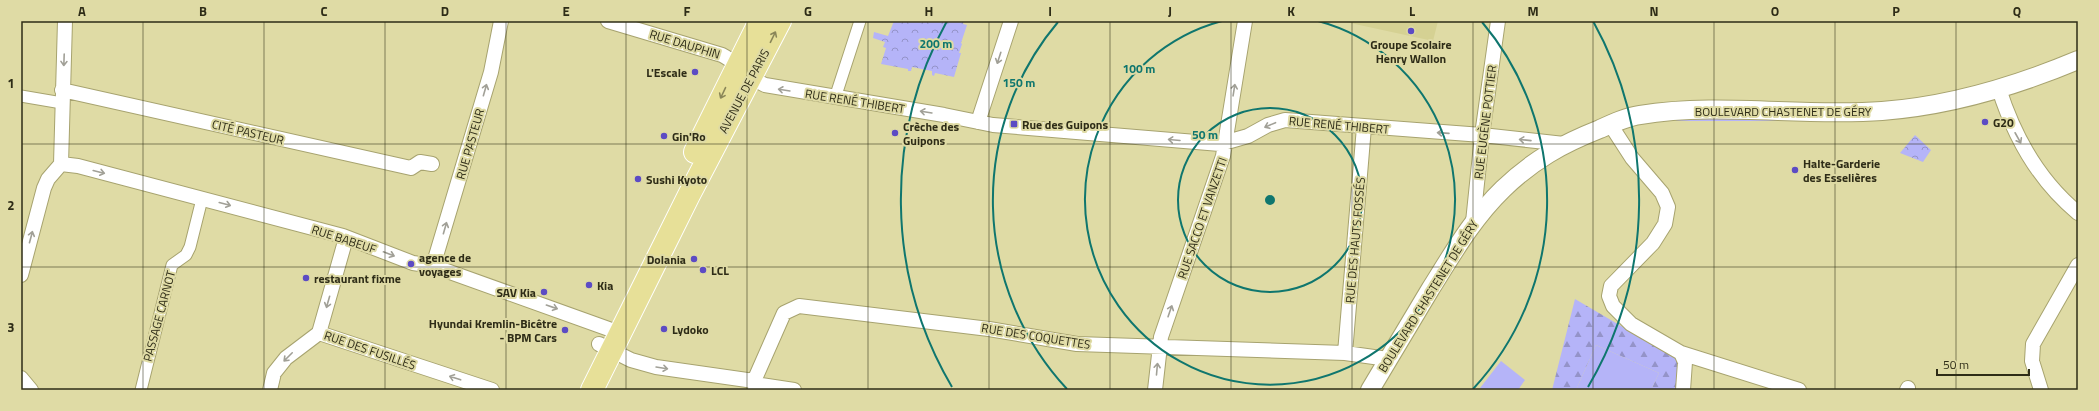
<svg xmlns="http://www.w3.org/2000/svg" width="2099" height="411" font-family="'Titillium Web',sans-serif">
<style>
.built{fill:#d5d193}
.grass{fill:url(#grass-dots)}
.forest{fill:url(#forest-firs)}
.park{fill:url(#park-crowns)}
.garden{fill:#b5b4f8}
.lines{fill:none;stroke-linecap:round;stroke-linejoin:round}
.pedestrian-casing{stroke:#a7a36f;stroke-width:13}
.minor-casing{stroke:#a7a36f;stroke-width:16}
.tertiary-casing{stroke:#a7a36f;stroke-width:20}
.primary-casing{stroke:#fff;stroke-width:24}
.pedestrian{stroke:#fff;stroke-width:11}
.minor{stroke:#fff;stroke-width:14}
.tertiary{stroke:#fff;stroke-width:18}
.primary{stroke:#e7e098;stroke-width:22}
.oneway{stroke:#8a8658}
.oneway2{stroke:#a1a097}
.grid{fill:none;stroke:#2e2c17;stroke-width:1;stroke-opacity:0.55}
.ring{fill:none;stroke:#0f766e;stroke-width:2}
.poi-dot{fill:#5c4bc4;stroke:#dfdba5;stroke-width:1.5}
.labels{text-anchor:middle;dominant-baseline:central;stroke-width:4;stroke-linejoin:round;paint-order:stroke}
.street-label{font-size:12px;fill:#2e2c17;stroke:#dfdba5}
.poi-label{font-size:12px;font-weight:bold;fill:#2e2c17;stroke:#dfdba5;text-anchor:start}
.centre{fill:#0f766e;stroke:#dfdba5;stroke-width:2}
.ring-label{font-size:12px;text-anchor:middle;font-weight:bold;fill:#0f766e;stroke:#dfdba5;stroke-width:4;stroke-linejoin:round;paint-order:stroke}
.neatline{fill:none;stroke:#2e2c17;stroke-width:1.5}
.grid-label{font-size:13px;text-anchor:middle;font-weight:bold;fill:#2e2c17}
</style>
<defs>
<pattern id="grass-dots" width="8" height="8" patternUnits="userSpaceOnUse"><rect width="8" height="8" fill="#b5b4f8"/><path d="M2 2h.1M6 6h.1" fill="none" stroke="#9493c8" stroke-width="1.8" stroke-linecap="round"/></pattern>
<pattern id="forest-firs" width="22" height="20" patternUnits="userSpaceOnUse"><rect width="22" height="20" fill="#b5b4f8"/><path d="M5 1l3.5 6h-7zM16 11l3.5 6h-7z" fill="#9493c8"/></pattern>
<pattern id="park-crowns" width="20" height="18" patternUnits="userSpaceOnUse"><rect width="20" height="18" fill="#b5b4f8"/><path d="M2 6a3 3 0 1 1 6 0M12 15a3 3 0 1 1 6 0" fill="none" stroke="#9493c8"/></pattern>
</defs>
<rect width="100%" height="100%" fill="#dfdba5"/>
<path class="built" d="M 1341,21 L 1438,21 L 1433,41 Z"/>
<path class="grass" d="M 1705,117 L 1805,119 L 1806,121 L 1676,121 L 1676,119 Z"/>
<path class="forest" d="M 1575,299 L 1681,361 L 1679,390 L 1651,390 L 1659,373 L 1596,345 L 1576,390 L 1552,390 Z"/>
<path class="park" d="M 894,21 L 964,21 L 963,24 L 967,25 L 961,43 L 962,44 L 959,53 L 961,53 L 954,77 L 935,73 L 934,76 L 932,75 L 932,71 L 912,67 L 911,71 L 908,71 L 908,69 L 881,64 L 886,48 L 883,47 L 885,42 L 873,38 L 874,32 L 888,36 Z
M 1915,135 L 1931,150 L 1923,162 L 1900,153 Z"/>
<path class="garden" d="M 1596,345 L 1659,373 L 1651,390 L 1576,390 Z
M 1501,361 L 1525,380 L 1518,390 L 1483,390 L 1480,388 Z"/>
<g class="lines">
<defs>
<path id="pedestrian" d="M 21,96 L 62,103
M 835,98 L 860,21
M 141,390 L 172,265 L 186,255 L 190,247 L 201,203"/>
<path id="minor" d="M 608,21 L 722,55 C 738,63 749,78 765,85 L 944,115 L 993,125 L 1220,144 L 1248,136 L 1268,125 L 1285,120 L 1482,135 L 1564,144
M 1999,89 C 2014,136 2039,181 2078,213
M 62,90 L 411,168 L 420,162 L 432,164
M 978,122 L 1011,21
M 1610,124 L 1632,158 L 1662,193 L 1668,207 L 1665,224 L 1653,243 L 1611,286 L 1609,296 L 1613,306 L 1631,324 L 1681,353 L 1799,390
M 61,164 L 78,166 L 343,236 L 413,263 L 433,266 L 620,333
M 61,164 L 65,21
M 1473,222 L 1482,135 L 1498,21
M 433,266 L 491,72 L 501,21
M 21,275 L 44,188 L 48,179 L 61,164
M 319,333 L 492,390
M 319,333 L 346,238
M 599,344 L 631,360 L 656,367 L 754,381
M 1345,353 L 1364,127
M 1681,353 L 1685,362 L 1683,390
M 21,378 L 31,390
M 754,384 L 794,390
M 270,390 L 274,373 L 286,358 L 319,333
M 755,390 L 754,381 L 784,313 L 799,306 L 989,329 L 1077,344 L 1345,353 L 1388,359
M 1155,390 L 1161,337 L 1223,156 L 1245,21
M 1907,390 L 1908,388
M 2041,390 L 2032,361 L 2033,344 L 2078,265"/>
<path id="tertiary" d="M 1370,390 C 1390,356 1411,322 1431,288 C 1453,253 1473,218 1503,189 C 1533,160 1562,144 1600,129 C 1613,123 1626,117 1640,115 C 1720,102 1801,117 1882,111 C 1949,106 2016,86 2078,60"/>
<path id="primary" d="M 695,152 L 760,21
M 592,390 L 689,195 L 780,21"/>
</defs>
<use href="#pedestrian" class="pedestrian-casing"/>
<use href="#minor" class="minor-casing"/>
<use href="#tertiary" class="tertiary-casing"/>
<use href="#primary" class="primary-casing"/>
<use href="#pedestrian" class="pedestrian"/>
<use href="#minor" class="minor"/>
<use href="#tertiary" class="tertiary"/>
<use href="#primary" class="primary"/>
</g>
<defs><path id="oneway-shaft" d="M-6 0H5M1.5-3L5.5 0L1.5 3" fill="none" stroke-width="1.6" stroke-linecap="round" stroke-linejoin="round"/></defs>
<g class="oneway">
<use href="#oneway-shaft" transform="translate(773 37) rotate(-64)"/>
<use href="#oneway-shaft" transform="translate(723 93) rotate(115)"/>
</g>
<g class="oneway2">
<use href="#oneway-shaft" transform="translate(999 58) rotate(108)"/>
<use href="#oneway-shaft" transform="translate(64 60) rotate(92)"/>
<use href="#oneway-shaft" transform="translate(485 90) rotate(-74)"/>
<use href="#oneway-shaft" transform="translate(784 90) rotate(-171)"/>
<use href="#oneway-shaft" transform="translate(1234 90) rotate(-81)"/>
<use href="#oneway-shaft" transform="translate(926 112) rotate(-171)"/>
<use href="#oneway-shaft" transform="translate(1270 125) rotate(157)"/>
<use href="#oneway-shaft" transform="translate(1443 133) rotate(-176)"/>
<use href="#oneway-shaft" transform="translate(2018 138) rotate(61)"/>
<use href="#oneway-shaft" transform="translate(1174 140) rotate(-175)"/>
<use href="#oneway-shaft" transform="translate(1525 140) rotate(-174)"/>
<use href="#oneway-shaft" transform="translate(99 172) rotate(14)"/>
<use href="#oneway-shaft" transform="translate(225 204) rotate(15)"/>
<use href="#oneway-shaft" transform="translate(445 228) rotate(-74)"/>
<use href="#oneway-shaft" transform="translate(31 237) rotate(-75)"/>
<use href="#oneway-shaft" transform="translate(389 254) rotate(21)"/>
<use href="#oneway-shaft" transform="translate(328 302) rotate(106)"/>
<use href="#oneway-shaft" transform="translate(552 307) rotate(19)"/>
<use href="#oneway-shaft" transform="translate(1170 311) rotate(-71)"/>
<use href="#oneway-shaft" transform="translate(288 357) rotate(135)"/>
<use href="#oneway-shaft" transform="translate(662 368) rotate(9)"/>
<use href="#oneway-shaft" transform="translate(1157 369) rotate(-85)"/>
<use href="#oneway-shaft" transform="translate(455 378) rotate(-162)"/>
</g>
<path class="grid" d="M 143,21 L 143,390M 264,21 L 264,390M 385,21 L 385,390M 506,21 L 506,390M 626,21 L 626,390M 747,21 L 747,390M 868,21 L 868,390M 989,21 L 989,390M 1110,21 L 1110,390M 1231,21 L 1231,390M 1352,21 L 1352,390M 1473,21 L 1473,390M 1593,21 L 1593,390M 1714,21 L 1714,390M 1835,21 L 1835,390M 1956,21 L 1956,390M 21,144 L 2078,144M 21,267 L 2078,267"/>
<g class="ring">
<circle cx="1270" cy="200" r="92"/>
<path d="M1318 21A185 185 0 1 1 1222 21"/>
<path d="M1067 389A277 277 0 0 1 1058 22M1482 22A277 277 0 0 1 1473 389"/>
<path d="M952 387A369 369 0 0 1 947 21M1593 21A369 369 0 0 1 1588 387"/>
</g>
<g class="poi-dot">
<circle cx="1411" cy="31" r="4"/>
<circle cx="695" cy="72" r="4"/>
<circle cx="1985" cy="122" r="4"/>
<rect x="1010" y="120" width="8" height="8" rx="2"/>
<circle cx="895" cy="133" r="4"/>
<circle cx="664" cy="136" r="4"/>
<circle cx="1795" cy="170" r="4"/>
<circle cx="638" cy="179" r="4"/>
<circle cx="694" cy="259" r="4"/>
<circle cx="411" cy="264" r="4"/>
<circle cx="703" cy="270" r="4"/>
<circle cx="306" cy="278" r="4"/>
<circle cx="589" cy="285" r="4"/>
<circle cx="544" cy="292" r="4"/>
<circle cx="664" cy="329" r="4"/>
<circle cx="565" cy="330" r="4"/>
</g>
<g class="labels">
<g class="street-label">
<text transform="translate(685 44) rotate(17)">RUE DAUPHIN</text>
<text transform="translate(744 91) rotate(-62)">AVENUE DE PARIS</text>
<text transform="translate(855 101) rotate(9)">RUE RENÉ THIBERT</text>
<text x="1783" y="111">BOULEVARD CHASTENET DE GÉRY</text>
<text transform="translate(1485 122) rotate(-83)">RUE EUGÈNE POTTIER</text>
<text transform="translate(1339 125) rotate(5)">RUE RENÉ THIBERT</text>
<text transform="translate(248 132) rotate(13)">CITÉ PASTEUR</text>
<text transform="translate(470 144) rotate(-74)">RUE PASTEUR</text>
<text transform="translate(1202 218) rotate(-71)">RUE SACCO ET VANZETTI</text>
<text transform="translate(344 239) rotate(18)">RUE BABEUF</text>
<text transform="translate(1355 240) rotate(-85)">RUE DES HAUTS FOSSÉS</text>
<text transform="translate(1428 296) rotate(-58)">BOULEVARD CHASTENET DE GÉRY</text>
<text transform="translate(159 316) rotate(-75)">PASSAGE CARNOT</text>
<text transform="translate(1036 336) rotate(9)">RUE DES COQUETTES</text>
<text transform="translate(370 350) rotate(19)">RUE DES FUSILLÉS</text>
</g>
<g class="poi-label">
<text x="1411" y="44" text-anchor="middle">Groupe Scolaire<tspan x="1411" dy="14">Henry Wallon</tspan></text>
<text x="687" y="72" text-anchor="end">L'Escale</text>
<text x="1993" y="122">G20</text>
<text x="1022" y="124">Rue des Guipons</text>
<text x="903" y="126">Crèche des<tspan x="903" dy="14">Guipons</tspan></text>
<text x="672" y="136">Gin'Ro</text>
<text x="1803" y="163">Halte-Garderie<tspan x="1803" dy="14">des Esselières</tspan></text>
<text x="646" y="179">Sushi Kyoto</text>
<text x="419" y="257">agence de<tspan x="419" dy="14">voyages</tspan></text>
<text x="686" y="259" text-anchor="end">Dolania</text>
<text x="711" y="270">LCL</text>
<text x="314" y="278">restaurant fixme</text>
<text x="597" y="285">Kia</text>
<text x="536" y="292" text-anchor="end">SAV Kia</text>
<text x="557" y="323" text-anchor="end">Hyundai Kremlin-Bicêtre<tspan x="557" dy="14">- BPM Cars</tspan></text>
<text x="672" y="329">Lydoko</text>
</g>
</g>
<circle cx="1270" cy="200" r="6" class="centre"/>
<g class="ring-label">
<text x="936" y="48">200 m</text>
<text x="1139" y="73">100 m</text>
<text x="1019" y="87">150 m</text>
<text x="1205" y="139">50 m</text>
</g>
<rect width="2099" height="411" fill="none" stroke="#dfdba5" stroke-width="44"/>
<path d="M1937 369v6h92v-6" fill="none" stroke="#2e2c17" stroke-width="2"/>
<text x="1943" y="369" font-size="12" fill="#2e2c17" stroke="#dfdba5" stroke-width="3" paint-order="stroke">50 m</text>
<rect x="22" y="22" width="2055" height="367" class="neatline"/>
<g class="grid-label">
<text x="82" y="16">A</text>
<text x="203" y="16">B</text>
<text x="324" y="16">C</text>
<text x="445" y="16">D</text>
<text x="566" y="16">E</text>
<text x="687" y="16">F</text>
<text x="808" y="16">G</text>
<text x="929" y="16">H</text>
<text x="1050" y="16">I</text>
<text x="1170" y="16">J</text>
<text x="1291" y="16">K</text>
<text x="1412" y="16">L</text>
<text x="1533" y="16">M</text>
<text x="1654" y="16">N</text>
<text x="1775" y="16">O</text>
<text x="1896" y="16">P</text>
<text x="2017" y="16">Q</text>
<text x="11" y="88">1</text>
<text x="11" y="210">2</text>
<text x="11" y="332">3</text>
</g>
</svg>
